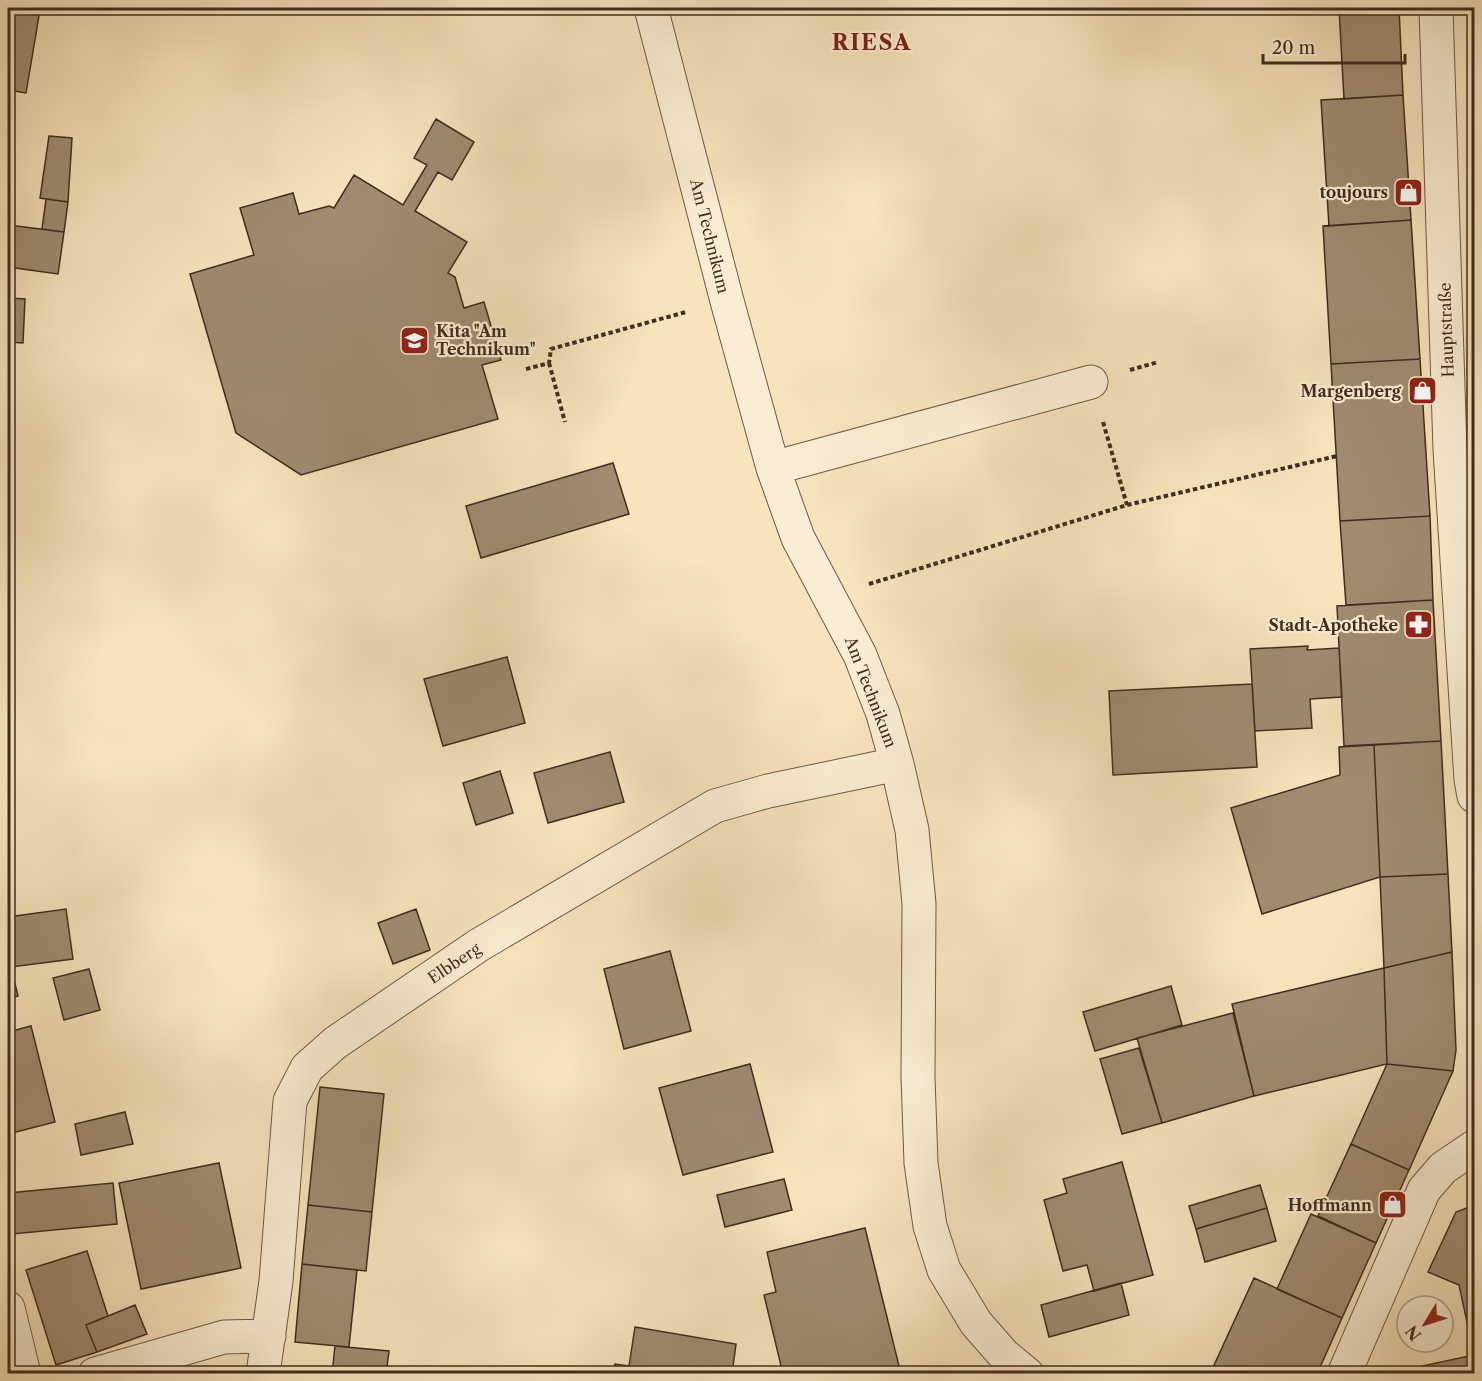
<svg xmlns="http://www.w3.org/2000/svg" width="1482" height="1381" font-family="'Libre Caslon Text',serif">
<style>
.building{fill:#a08b71;stroke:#412c1f;stroke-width:1.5}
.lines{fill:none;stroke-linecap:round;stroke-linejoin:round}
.minor-casing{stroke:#6e5a46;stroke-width:35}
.path{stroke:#412c1f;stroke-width:4;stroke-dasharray:4.5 3;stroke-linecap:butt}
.minor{stroke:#faedd3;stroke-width:33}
.labels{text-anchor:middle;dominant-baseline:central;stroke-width:4.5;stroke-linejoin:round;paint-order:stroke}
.poi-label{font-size:16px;font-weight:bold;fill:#412c1f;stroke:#faedd3;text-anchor:end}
.street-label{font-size:16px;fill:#412c1f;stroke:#faedd3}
.district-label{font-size:22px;font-weight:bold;letter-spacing:1.5px;fill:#7a1f14;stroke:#faedd3}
</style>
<rect width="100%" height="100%" fill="#f7e3bc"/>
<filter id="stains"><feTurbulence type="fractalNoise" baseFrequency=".00333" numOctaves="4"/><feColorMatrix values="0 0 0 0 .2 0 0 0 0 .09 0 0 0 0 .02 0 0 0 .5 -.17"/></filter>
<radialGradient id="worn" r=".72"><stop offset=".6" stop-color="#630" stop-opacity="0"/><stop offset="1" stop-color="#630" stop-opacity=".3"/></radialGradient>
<path class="building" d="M 8,8 L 40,10 L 26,93 L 8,90 Z
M 1339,8 L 1399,8 L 1403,95 L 1344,99 Z
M 1403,95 L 1411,220 L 1329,226 L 1321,100 Z
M 436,119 L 474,142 L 452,180 L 438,172 L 415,211 L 467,242 L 448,273 L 455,277 L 464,308 L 484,302 L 501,360 L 482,365 L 498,419 L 301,475 L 236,433 L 190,274 L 254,255 L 240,208 L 293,193 L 299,214 L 329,206 L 334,208 L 354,175 L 403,205 L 427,165 L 414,158 Z
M 49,136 L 72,138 L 68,202 L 40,198 Z
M 46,199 L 68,202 L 64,232 L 42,229 Z
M 1411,220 L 1420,359 L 1331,364 L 1323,226 Z
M 8,225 L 64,232 L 58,274 L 8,267 Z
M 8,298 L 25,299 L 23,343 L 8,342 Z
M 1420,359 L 1430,516 L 1340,521 L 1331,364 Z
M 613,463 L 629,514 L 481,558 L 466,506 Z
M 1430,516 L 1433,600 L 1346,605 L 1340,521 Z
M 1433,600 L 1441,741 L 1344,746 L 1337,606 Z
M 1308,646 L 1307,650 L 1339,648 L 1342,697 L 1310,699 L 1312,728 L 1255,731 L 1250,649 Z
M 507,657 L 525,723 L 443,746 L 424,679 Z
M 1252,684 L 1257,767 L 1113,775 L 1109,691 Z
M 1441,741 L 1448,874 L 1380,877 L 1374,745 Z
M 1374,745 L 1380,877 L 1262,914 L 1231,808 L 1340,775 L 1339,747 Z
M 610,752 L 624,802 L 548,823 L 534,773 Z
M 500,771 L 513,813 L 476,825 L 463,783 Z
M 1448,874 L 1452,952 L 1384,968 L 1380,877 Z
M 66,909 L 73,959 L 11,967 L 8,955 L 8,917 Z
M 416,909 L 430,950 L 393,964 L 378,923 Z
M 670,951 L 691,1031 L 624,1049 L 604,969 Z
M 1452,952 L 1456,1050 L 1453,1071 L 1387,1064 L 1384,968 Z
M 8,955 L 18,996 L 8,999 Z
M 1384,968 L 1387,1064 L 1254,1096 L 1232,1004 Z
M 89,969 L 100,1010 L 64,1020 L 53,978 Z
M 1171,986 L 1182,1025 L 1095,1051 L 1083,1012 Z
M 1233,1013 L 1254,1096 L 1162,1123 L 1137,1038 Z
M 31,1026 L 55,1122 L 8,1134 L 8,1032 Z
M 1139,1048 L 1162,1123 L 1122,1134 L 1100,1059 Z
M 750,1064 L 773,1152 L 683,1175 L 659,1088 Z
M 1387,1064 L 1453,1071 L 1409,1170 L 1351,1144 Z
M 320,1087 L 384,1094 L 372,1212 L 308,1205 Z
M 125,1112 L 133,1144 L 81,1155 L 75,1124 Z
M 1351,1144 L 1409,1170 L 1376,1243 L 1318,1216 Z
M 1122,1162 L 1153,1275 L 1094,1291 L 1087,1265 L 1063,1271 L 1044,1200 L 1067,1193 L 1063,1179 Z
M 219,1163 L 241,1268 L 141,1289 L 119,1183 Z
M 784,1179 L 792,1210 L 725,1227 L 717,1195 Z
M 113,1183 L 117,1224 L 12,1234 L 8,1193 Z
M 1260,1185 L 1267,1208 L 1196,1229 L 1189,1206 Z
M 308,1205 L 372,1212 L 366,1271 L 302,1264 Z
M 1474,1205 L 1474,1350 L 1473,1350 L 1459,1285 L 1428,1272 L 1456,1212 Z
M 1267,1208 L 1276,1241 L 1205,1262 L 1196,1229 Z
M 1311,1214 L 1376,1243 L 1342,1318 L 1277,1289 Z
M 865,1228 L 901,1374 L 783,1374 L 764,1295 L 776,1292 L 767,1252 Z
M 87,1251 L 108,1316 L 86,1325 L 97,1352 L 56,1365 L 26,1270 Z
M 302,1264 L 357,1270 L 349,1347 L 295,1342 Z
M 1254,1278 L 1342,1318 L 1317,1374 L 1210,1374 Z
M 1121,1283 L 1129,1315 L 1049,1337 L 1041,1305 Z
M 135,1305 L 147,1334 L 97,1352 L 86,1325 Z
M 635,1327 L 736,1344 L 732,1374 L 613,1374 L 615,1364 L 629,1366 Z
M 335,1346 L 389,1351 L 386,1374 L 332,1374 Z
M 1474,1355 L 1474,1374 L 1423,1374 L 1422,1366 Z
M 183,1363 L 186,1374 L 146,1374 Z"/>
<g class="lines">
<defs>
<path id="minor" d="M 651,8 L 727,301 L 773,468 L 798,538 L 860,655 L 883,714 L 897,764 L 912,830 L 919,904 L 918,1077 L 921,1163 L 930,1226 L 944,1270 L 976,1323 L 1004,1355 L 1027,1374
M 1436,8 L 1450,450 L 1471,780 L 1474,796
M 773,468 L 1091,382
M 8,1308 L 24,1374
M 95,1374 L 224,1337 L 269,1336
M 263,1374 L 276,1281 L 290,1101 L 307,1068 L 335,1043 L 479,945 L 715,806 L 768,791 L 897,764
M 1344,1374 L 1424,1190 L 1443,1168 L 1474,1147"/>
</defs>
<use href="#minor" class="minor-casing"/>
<path class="path" d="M 549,363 L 565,422
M 526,369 L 549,363 L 551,349 L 686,312
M 1130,370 L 1158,362
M 1103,422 L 1127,505
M 869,584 L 1127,505 L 1337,456"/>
<use href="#minor" class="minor"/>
</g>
<defs>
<symbol id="shop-square" viewBox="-11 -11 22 22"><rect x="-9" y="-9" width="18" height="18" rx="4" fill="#8f2418" stroke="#faedd3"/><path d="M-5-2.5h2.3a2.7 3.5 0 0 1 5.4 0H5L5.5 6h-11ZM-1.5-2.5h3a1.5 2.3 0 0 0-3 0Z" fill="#fff"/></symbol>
<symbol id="school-square" viewBox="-11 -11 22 22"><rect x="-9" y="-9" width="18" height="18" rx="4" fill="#8f2418" stroke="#faedd3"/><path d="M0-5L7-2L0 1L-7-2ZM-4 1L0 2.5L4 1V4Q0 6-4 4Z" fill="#fff"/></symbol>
<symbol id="pharmacy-square" viewBox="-11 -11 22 22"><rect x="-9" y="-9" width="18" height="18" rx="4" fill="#8f2418" stroke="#faedd3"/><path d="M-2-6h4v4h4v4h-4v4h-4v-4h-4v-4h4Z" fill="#fff"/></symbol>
</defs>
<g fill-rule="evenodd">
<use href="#shop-square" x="1392" y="176" width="33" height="33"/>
<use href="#school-square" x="398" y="324" width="33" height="33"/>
<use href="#shop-square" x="1406" y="374" width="33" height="33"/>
<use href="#pharmacy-square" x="1402" y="608" width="33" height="33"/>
<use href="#shop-square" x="1376" y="1188" width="33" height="33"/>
</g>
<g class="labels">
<g class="poi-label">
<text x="1388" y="192">toujours</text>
<text x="436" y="331" text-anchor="start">Kita "Am<tspan x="436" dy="18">Technikum"</tspan></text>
<text x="1401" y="391">Margenberg</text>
<text x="1398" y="625">Stadt-Apotheke</text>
<text x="1372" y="1205">Hoffmann</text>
</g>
<g class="street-label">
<text transform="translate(710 236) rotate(76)">Am Technikum</text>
<text transform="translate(1446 330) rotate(-92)">Hauptstraße</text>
<text transform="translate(871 692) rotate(69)">Am Technikum</text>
<text transform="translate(454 963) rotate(-34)">Elbberg</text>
</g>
<g class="district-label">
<text x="872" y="42">RIESA</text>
</g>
</g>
<rect width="1482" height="1381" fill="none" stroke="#f7e3bc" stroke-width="30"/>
<rect x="9" y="9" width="1464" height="1363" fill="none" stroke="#412c1f" stroke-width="3"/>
<rect x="15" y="15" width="1452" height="1351" fill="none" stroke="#412c1f" stroke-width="1.5"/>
<g transform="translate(1425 1324) rotate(232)"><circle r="28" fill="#faedd3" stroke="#b0a08b" stroke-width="1.5"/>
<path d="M0-4.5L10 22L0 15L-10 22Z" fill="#8f2418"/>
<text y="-9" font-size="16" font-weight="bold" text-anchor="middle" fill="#412c1f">N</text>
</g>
<path d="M1263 54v9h142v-9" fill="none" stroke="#412c1f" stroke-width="3"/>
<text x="1272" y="54" font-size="18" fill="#412c1f" stroke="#faedd3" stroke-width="4.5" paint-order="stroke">20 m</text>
<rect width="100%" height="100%" filter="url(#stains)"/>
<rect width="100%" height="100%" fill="url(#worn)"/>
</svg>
